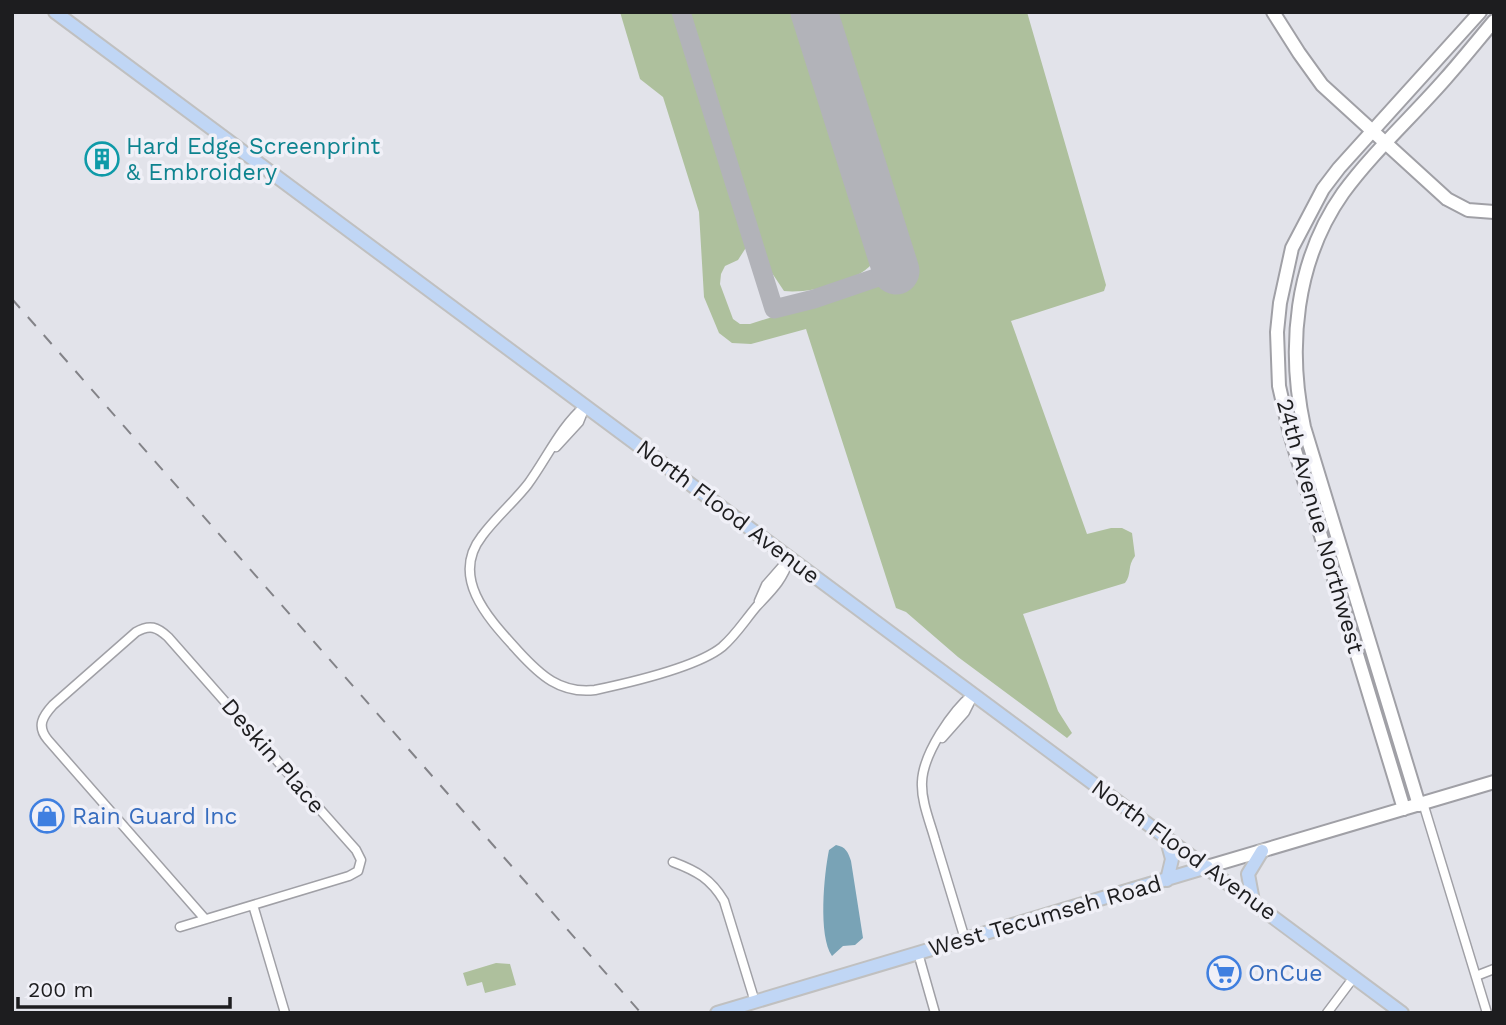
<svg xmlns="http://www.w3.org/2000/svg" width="1506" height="1025" font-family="'Work Sans',sans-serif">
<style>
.green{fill:#aec09d}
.water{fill:#79a3b6}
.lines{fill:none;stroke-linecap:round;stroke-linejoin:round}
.taxiway{stroke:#b2b3b9;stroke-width:19}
.runway{stroke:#b2b3b9;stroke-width:47}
.street-casing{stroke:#a0a0a6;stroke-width:11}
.secondary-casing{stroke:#a0a0a6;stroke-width:16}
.primary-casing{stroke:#c0c0c0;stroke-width:16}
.street{stroke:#fff;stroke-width:8}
.secondary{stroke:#fff;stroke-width:12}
.primary{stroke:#c0d6f5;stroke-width:12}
.rail{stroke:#838388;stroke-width:2;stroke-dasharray:12 12;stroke-linecap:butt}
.labels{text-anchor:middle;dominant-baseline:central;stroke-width:7;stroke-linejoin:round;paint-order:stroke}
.culture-label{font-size:23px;fill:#0d838f;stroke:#f0f0f7;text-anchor:start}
.street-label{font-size:23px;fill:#1d1d1f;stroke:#f0f0f7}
.shop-label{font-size:23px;fill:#366cbe;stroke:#f0f0f7;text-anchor:start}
</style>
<rect width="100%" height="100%" fill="#e2e3ea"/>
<path class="green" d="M 620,12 L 675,12 L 747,246 L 738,260 L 725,266 L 721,274 L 720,284 L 733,319 L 740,324 L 750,324 L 913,273 L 832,12 L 1027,12 L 1106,285 L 1104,291 L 1011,321 L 1087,534 L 1111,528 L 1122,528 L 1132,533 L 1135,556 C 1127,566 1132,574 1125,583 L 1023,614 L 1058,711 L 1072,733 L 1067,738 L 958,657 L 906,612 L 896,608 L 806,329 L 751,344 L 732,343 L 719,333 L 704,297 L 699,212 L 663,97 L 640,79 Z
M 687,12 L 798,12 L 875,260 C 861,282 809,294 784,291 L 770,270 L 752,221 Z
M 496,963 L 510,964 L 516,985 L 485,993 L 482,982 L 467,986 L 463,973 Z"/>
<path class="water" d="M 836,845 C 846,847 848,852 851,861 L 863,938 L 855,945 L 843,946 L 832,956 C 818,936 824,874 829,850 Z"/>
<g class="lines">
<path class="taxiway" d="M 681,12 L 774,309 L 814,299 L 896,271"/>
<path class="runway" d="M 814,12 L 896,271"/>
<defs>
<path id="street" d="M 585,406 C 561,426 547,458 528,484 C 514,502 496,517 482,536 C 449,578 490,620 518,651 C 540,675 560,694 595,690 C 628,683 697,667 722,647 C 736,635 745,620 757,606 C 773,589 782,581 790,558
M 556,447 L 579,422 L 585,407
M 759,601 L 766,585 L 788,560
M 942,738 L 965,712 L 972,698
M 1423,803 L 1487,1013
M 673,862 C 697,871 711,879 724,901 L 755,1002
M 253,905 L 285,1013
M 180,927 L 349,876 L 358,871 L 361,860 L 356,850 L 316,805 L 168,637 C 157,627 150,624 136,632 L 53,705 C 43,716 36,726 48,740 L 205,919
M 965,939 C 955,906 945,873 935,840 C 930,822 921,801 922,782 C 923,754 952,711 973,694
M 918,953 L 935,1013
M 1476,976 L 1494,969
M 1327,1013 L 1354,977"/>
<path id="secondary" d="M 1273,12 L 1299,53 L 1322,85 L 1447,199 L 1468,210 L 1494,212
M 1419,805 L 1304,427 C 1287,348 1295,261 1343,193 C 1373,152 1412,117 1446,78 C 1462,60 1478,40 1494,21
M 1404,809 L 1290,434 L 1279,386 L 1277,332 L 1280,303 L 1292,248 L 1323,189 L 1339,168 L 1480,12
M 1207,867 L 1494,782"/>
<path id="primary" d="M 55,12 L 1402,1013
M 1166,837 L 1172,859 L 1167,880
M 1253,901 L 1248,874 L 1262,851
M 717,1013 L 1207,867"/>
</defs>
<use href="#street" class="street-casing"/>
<use href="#secondary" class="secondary-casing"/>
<use href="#primary" class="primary-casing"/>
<use href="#street" class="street"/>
<use href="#secondary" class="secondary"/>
<use href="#primary" class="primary"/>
<path class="rail" d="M 12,299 L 641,1013"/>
</g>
<defs>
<symbol id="building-ring" viewBox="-11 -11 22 22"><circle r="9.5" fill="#f0f0f7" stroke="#0f9aa8" stroke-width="1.5"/><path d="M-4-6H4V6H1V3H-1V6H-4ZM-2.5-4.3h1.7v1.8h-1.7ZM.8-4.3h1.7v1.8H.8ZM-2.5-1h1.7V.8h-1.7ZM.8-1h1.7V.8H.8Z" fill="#0f9aa8"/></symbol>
<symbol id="shop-ring" viewBox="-11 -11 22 22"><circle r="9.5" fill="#f0f0f7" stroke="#3f7fe0" stroke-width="1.5"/><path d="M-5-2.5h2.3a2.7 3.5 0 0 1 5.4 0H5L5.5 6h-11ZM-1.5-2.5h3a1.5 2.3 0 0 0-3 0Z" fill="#3f7fe0"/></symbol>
<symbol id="supermarket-ring" viewBox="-11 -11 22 22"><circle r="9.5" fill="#f0f0f7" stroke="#3f7fe0" stroke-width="1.5"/><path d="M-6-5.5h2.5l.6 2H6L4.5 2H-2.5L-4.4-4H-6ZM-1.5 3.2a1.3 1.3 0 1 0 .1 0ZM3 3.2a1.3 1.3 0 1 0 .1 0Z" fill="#3f7fe0"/></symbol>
</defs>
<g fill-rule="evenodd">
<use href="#building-ring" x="83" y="140" width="38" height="38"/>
<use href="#shop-ring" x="28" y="797" width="38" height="38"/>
<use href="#supermarket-ring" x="1205" y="954" width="38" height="38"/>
</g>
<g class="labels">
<g class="culture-label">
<text x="126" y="146">Hard Edge Screenprint<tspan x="126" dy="26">&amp; Embroidery</tspan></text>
</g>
<g class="street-label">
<text transform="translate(728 512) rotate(37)">North Flood Avenue</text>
<text transform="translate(1320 526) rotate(74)">24th Avenue Northwest</text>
<text transform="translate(273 756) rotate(49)">Deskin Place</text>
<text transform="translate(1184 850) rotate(36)">North Flood Avenue</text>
<text transform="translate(1045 916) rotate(-16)">West Tecumseh Road</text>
</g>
<g class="shop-label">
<text x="72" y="816">Rain Guard Inc</text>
<text x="1248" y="973">OnCue</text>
</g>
</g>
<rect width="1506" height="1025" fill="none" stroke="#1d1d1f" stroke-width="28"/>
<path d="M18 997v10h212v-10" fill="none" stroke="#1d1d1f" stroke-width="3.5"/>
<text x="28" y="997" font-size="21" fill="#1d1d1f" stroke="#f0f0f7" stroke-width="5" paint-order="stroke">200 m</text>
</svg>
